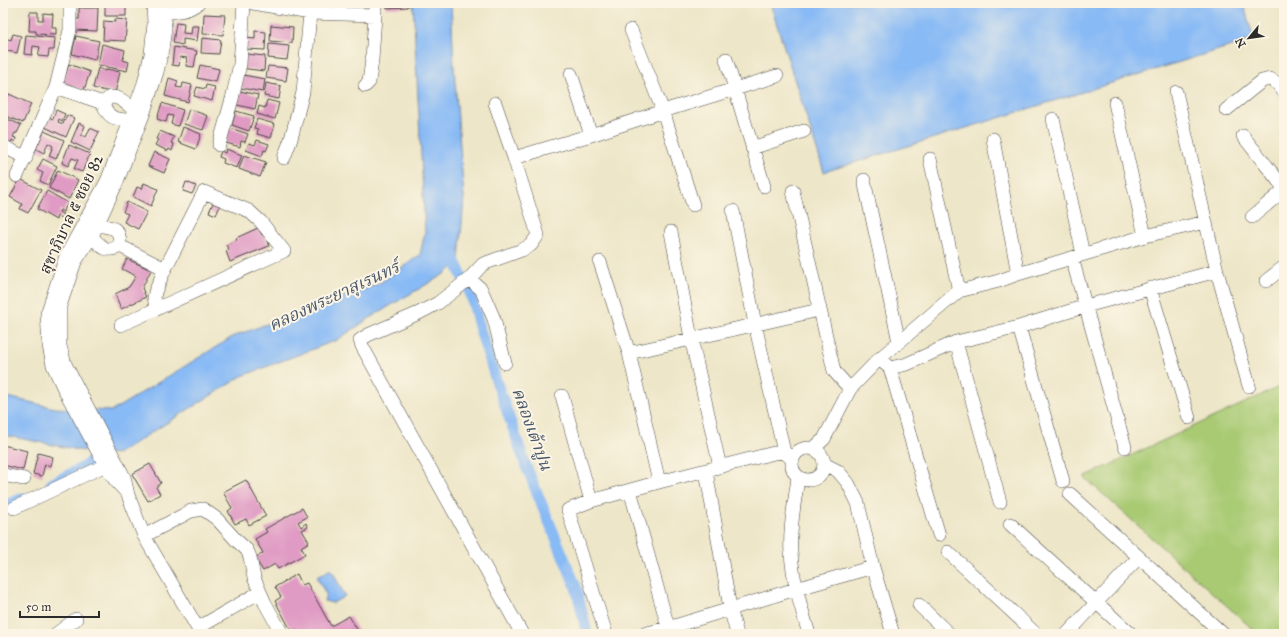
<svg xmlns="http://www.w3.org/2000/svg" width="1287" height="637" font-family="'IM FELL Great Primer','Noto Serif Thai',serif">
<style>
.green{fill:#a9ca73;stroke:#6a7a4f}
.water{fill:#88baf5;stroke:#5a7290}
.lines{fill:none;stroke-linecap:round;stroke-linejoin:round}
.canal{stroke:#88baf5;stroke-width:11}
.building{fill:#e09bc4}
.minor-casing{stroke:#484743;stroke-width:14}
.minor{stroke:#fff;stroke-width:13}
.labels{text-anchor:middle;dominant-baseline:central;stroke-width:4;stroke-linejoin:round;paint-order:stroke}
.street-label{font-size:16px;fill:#2b2b2b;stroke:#fcf5e5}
.water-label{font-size:17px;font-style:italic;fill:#475668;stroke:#fcf5e5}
</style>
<rect width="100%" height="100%" fill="#fcf5e5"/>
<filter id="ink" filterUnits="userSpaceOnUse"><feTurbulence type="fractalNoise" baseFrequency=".025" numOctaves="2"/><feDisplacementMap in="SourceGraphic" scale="8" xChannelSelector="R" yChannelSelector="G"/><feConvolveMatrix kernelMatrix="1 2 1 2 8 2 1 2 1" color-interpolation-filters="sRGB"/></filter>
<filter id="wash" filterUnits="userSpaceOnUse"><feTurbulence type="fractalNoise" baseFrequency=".012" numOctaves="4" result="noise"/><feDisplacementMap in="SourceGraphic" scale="16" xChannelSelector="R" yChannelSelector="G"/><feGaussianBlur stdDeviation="0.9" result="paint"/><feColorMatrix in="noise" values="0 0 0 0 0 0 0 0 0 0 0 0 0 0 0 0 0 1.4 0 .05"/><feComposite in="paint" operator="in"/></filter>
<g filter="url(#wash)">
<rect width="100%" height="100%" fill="#ede6c8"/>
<path class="green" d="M 1281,386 L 1284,391 L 1284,634 L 1258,634 L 1084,477 Z"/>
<path class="water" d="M 413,3 L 451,3 L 454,67 L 464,198 L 459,261 L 446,273 L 376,314 L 337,340 L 242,376 L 117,454 L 79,450 L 3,435 L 3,396 L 55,408 L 112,411 L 234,336 L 378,284 L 420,255 L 425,232 Z
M 770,3 L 1243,3 L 1254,39 L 824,172 Z
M 331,569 L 345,596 L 333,603 L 324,601 L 326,594 L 317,577 Z"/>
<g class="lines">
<path class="canal" d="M 450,251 L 471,295 L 480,330 L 495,377 L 526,466 L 576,587 L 587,634
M 51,484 L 85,466 L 105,449
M 3,506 L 23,498"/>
</g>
<g id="blocks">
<path class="building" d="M 105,3 L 114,3 L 114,5 L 118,5 L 118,3 L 126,3 L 126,16 L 105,16 Z
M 340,3 L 358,3 L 358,7 L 340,7 Z
M 386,3 L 408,3 L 408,7 L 387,8 Z
M 79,8 L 98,8 L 97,31 L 73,30 L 74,19 L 79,19 Z
M 30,12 L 38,12 L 38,20 L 43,20 L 43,13 L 53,14 L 52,28 L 56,28 L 56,35 L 36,34 L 36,31 L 29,31 Z
M 204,14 L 225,15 L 223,35 L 203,34 Z
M 115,19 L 127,20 L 125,41 L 103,40 L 104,21 L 115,22 Z
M 176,23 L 184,24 L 183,33 L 191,34 L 192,26 L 199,26 L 197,41 L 183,39 L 183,45 L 173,43 Z
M 271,25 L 293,27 L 292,43 L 270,41 Z
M 3,29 L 7,30 L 5,38 L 11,40 L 13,34 L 21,36 L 17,53 L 3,50 Z
M 255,31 L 266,32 L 265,50 L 245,49 L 245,38 L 255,39 Z
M 26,35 L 55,38 L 54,50 L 49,50 L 48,57 L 38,56 L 40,47 L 33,46 L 32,55 L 24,54 Z
M 76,36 L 99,41 L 95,60 L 72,54 Z
M 202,38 L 221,40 L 219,54 L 201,53 Z
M 102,44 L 125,50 L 123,60 L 129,62 L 127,71 L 98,65 Z
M 269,44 L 289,46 L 287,60 L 268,58 Z
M 174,47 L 197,51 L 194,67 L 186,66 L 187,58 L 180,57 L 179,66 L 172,65 Z
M 246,54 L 265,56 L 264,71 L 240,68 Z
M 69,64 L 90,72 L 84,90 L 63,83 Z
M 200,65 L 219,69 L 216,82 L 197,78 Z
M 268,66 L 288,68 L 286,81 L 266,78 Z
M 98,68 L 106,71 L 107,69 L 120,72 L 115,93 L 93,88 Z
M 243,75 L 265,79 L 263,92 L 241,88 Z
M 169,78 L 178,81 L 176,87 L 182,88 L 183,83 L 192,85 L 188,102 L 165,96 Z
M 266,83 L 281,86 L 279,99 L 264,96 Z
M 206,85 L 215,87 L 212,101 L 194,96 L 197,87 L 205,89 Z
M 240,91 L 258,95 L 255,109 L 237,105 Z
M 9,94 L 31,104 L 23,123 L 3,115 L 3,108 Z
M 267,100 L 279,103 L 275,119 L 257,114 L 259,106 L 265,108 Z
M 162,103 L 183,110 L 178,126 L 171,124 L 173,116 L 168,115 L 166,122 L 157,119 Z
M 189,109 L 208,116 L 203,130 L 184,124 Z
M 56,110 L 65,114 L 62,121 L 59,119 L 58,122 L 63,124 L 67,115 L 74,118 L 66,137 L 45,127 L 49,117 L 53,119 Z
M 236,111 L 254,116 L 249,131 L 232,125 Z
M 3,117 L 21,125 L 17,133 L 15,133 L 13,137 L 16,138 L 15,142 L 12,140 L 10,144 L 3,141 Z
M 257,119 L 275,124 L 271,138 L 257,134 L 258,129 L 254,128 Z
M 79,123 L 85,126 L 81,135 L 86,137 L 90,128 L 99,132 L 90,151 L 71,142 Z
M 183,127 L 201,134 L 196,149 L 178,142 Z
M 227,127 L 248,134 L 245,142 L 241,141 L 240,147 L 226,143 Z
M 44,131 L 64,140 L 56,159 L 49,156 L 53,146 L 48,143 L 44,153 L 36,149 Z
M 160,131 L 174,137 L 171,143 L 174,144 L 172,151 L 169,149 L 168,151 L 155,145 L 158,140 L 156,139 Z
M 257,140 L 269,144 L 266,151 L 264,150 L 262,156 L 246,150 L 249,143 L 255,145 Z
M 69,145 L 90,154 L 82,172 L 74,169 L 78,160 L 72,158 L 68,166 L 62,163 Z
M 226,149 L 242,155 L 237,168 L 223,163 L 224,159 L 219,157 L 221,151 L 225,153 Z
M 154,152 L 170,159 L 164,173 L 148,166 Z
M 244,155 L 266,162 L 260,177 L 239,169 Z
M 43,159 L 57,166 L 48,185 L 40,181 L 43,173 L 37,170 Z
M 58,170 L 78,180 L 69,199 L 49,188 Z
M 20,179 L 41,190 L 28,213 L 20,209 L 22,204 L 10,197 Z
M 186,182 L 196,186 L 192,194 L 183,191 Z
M 144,183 L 158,189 L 151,206 L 133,197 L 137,187 L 142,189 Z
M 47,191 L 68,203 L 63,212 L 60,210 L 59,212 L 63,214 L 61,218 L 57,216 L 56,220 L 37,209 Z
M 127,202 L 147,212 L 138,229 L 124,222 L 128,214 L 123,212 Z
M 213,203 L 220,206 L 216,215 L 209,212 Z
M 258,228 L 262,235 L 264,234 L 269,246 L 230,262 L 226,251 L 229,250 L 226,245 L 237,240 L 236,238 Z
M 127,259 L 151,270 L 142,288 L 146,297 L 121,309 L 115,294 L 129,287 L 136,276 L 122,269 Z
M 3,445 L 27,451 L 23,470 L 3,465 Z
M 38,453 L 53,457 L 51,466 L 45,464 L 42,476 L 33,474 Z
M 150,464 L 161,483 L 156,487 L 160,494 L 148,501 L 132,474 Z
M 246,480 L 266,516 L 249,525 L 246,519 L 235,524 L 228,511 L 232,508 L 223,492 Z
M 302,508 L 307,517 L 298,522 L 301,527 L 306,523 L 308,527 L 302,530 L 309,542 L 301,547 L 305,554 L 278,569 L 275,564 L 263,571 L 255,558 L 263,553 L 255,539 L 267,532 L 265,529 Z
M 297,574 L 302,585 L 307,583 L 331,626 L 349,616 L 360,634 L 298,634 L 296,630 L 292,632 L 275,601 L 281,597 L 275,587 Z"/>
</g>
</g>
<g filter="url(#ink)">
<use href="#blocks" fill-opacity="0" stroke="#484743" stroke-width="1"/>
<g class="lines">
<defs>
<path id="minor" d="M 165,3 L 165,28 L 162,50 L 157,72 L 143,115 L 116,184 L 92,236 L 75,262 L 60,306 L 60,346 L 65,364 L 124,477 L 128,495 L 144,536 L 201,634
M 253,3 L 310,13 L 375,15
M 157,12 C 172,12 186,13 198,3
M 631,30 L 663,111 L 693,205
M 726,59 L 764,186
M 571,74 L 591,135
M 365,86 L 369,82 L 372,60 L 375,15 L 375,3
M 56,87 L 103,103
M 1176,92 L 1217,271 L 1249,386
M 103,103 L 110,97 C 124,96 130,110 141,114
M 103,103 C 110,125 121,116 138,123
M 495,103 L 514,158 L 538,235 L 531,245 L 522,250 L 483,264 L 469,279 L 438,303 L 419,313 L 368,335 L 360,340 L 362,346 L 522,634
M 1115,103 L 1145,236
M 1226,110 L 1262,81 L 1270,79 L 1277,83 L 1284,92
M 1053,119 L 1083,254
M 1243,136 L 1284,188
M 993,139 L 1018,274
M 219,145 L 232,99 L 240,64 L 244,3
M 3,146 L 26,158
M 752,148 L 804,131
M 284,158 L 291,139 L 303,92 L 310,13 L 310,3
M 514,158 L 591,135 L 663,111 L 777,76
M 930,159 L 959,291
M 17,176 L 56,87 L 70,30 L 70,3
M 864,180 L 899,342
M 793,191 L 834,371 L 850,389
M 733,211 L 755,324 L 784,452
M 1252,217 L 1284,190
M 89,221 C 105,231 121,220 120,246
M 671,232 L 691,338 L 720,467
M 85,233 C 100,240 101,256 120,246
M 120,246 L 165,269
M 1072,258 L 1125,447
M 600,262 L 629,353
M 469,279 L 481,289 L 494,319 L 505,363
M 1266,281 L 1284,267
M 1150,288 L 1189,418
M 121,325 L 284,251 L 261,222 L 249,211 L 204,192 L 165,269 L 155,292 L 154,298 L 157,309
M 1019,327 L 1063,481
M 956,342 L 1000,502
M 879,359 L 959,291 L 999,281 L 1018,274 L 1145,236 L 1206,222
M 890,368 L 939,535
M 562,396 L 591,501
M792 464a16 16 0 1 1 32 0a16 16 0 1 1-32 0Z
M 813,449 L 824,439 L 850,389 L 879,359 L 890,368 L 907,364 L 956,342 L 1019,327 L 1086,306 L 1217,271
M 824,464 L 838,471 L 848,483 L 858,503 L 873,567 L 893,634
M 706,471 L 730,608 L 737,634
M 3,475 L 24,479
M 798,477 C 795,502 789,528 791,553 C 793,581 801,607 809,634
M 659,482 L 629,353 L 819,310
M 630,490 L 670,634
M 127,493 L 115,480 L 104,463 L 64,389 L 53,365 L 49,346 L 47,314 L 66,256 L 107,181 L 134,111 L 144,83 L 151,54 L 154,24 L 153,3
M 1070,494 L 1223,634
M 14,508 L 106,465
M 1010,524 L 1131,634
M 144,536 L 191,511 L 203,509 L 217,519 L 236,540 L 247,550 L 250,557 L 254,578 L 265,603 L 282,634
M 948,552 L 1036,634
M 919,605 L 949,634
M 198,628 L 260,592
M 56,634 L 76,619
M 606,634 L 568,510 L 591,501 L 659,482 L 774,453 L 784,452 L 792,459
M 643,634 L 668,628 L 796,589 L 873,567
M 1067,634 L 1139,557"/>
</defs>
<use href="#minor" class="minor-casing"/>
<use href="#minor" class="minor"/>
</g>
</g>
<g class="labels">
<g class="street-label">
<text transform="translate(71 214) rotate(-65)">สุขาภิบาล ๕ ซอย 82</text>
</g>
<g class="water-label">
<text transform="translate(334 296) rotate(-25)">คลองพระยาสุเรนทร์</text>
<text transform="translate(532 429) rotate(70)">คลองเต้าปูน</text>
</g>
</g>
<rect width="1287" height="637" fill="none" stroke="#fcf5e5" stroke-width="16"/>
<g transform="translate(1249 38) rotate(241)" stroke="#fcf5e5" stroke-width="3" paint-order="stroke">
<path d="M0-3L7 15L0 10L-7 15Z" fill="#2b2b2b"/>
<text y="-6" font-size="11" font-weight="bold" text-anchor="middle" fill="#2b2b2b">N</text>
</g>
<path d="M20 611v6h79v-6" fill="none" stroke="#2b2b2b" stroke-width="2"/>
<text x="26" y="611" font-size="12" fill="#2b2b2b" stroke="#fcf5e5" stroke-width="3" paint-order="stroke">50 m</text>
</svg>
